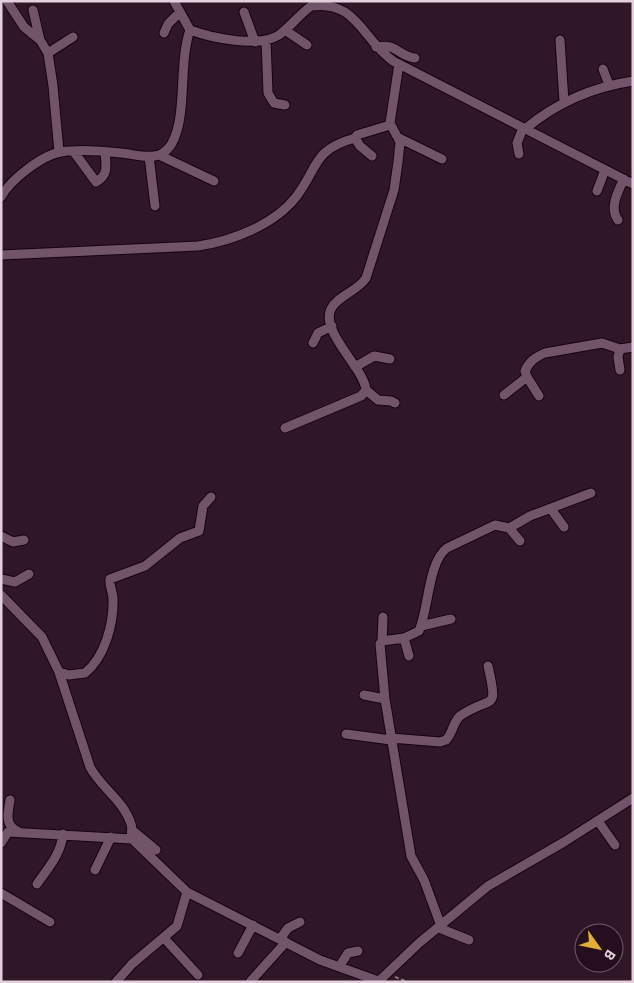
<svg xmlns="http://www.w3.org/2000/svg" width="634" height="983" font-family="Barlow,sans-serif">
<style>
.lines{fill:none;stroke-linecap:round;stroke-linejoin:round}
.minor-casing{stroke:#160311;stroke-width:11}
.path{stroke:#887381;stroke-width:2;stroke-dasharray:4 2.5;stroke-linecap:butt}
.minor{stroke:#715467;stroke-width:9}
</style>
<rect width="100%" height="100%" fill="#301728"/>
<g class="lines">
<defs>
<path id="minor" d="M 7,1 L 24,27 L 40,40 L 48,53 L 53,86 L 59,152
M 174,1 L 190,30 C 212,38 258,48 279,35 C 291,26 299,15 311,6 C 357,0 361,38 393,61 L 633,184
M 33,10 L 40,40
M 244,12 L 255,42
M 285,30 L 307,45
M 164,33 L 168,24 L 180,12
M 266,40 L 268,93 L 274,103 L 285,105
M 560,40 L 564,102
M 376,47 C 399,43 397,56 415,58
M 48,53 L 73,37
M 603,69 L 609,85
M 525,129 C 556,103 593,87 633,81
M 399,138 L 442,159
M 74,152 L 96,182 C 109,175 106,165 105,152
M 519,154 L 517,143 L 523,128
M 159,155 L 214,181
M 149,156 L 155,206
M 372,156 L 360,146 L 355,138 L 357,135 L 390,125
M 597,191 L 605,170
M 1,197 C 10,180 42,155 61,152 C 79,149 103,151 121,153 C 133,154 148,159 159,155 C 164,153 168,149 171,145 C 188,117 178,64 190,30
M 618,220 C 609,208 618,191 624,179
M 1,255 L 198,246 C 232,241 274,225 296,197 C 319,167 312,150 355,138
M 313,343 L 318,333 L 332,326
M 355,367 L 374,356 L 390,359
M 620,370 L 618,357 L 620,349
M 366,390 L 378,400 L 391,401 L 395,403
M 504,395 L 527,377
M 539,396 L 527,377 L 525,371 C 529,361 536,357 545,353 L 602,343 L 620,349 L 633,347
M 285,428 L 361,396 L 366,390 C 364,368 320,332 331,309 C 337,296 358,291 366,278 L 394,190 L 398,162 L 400,142 L 390,123 L 399,64
M 551,509 L 564,527
M 509,528 L 520,541
M 1,536 L 13,542 L 24,540
M 1,579 L 15,582 L 29,574
M 1,595 L 42,637 L 59,672 L 90,767 C 101,788 124,801 131,824 C 133,829 130,834 132,839 L 187,892 L 320,960 L 381,982
M 421,626 L 451,619
M 404,638 L 409,656
M 382,641 L 383,617
M 59,672 L 69,675 L 85,673 C 105,657 114,623 113,598 C 113,592 109,586 110,579 L 145,566 L 180,538 L 199,531 L 203,506 L 211,497
M 364,695 L 385,699
M 346,734 L 391,740
M 391,738 L 440,742 L 446,740 C 453,733 453,722 460,716 C 492,694 499,714 488,666
M 10,800 C 8,813 4,826 19,832
M 598,821 L 615,845
M 132,830 L 156,850
M 1,843 L 8,832 L 132,839
M 95,870 L 111,837
M 37,884 C 48,868 61,854 63,834
M 1,893 L 50,922
M 441,926 L 424,880 L 411,856 L 385,699 L 380,644 L 382,641 L 404,638 L 419,631 C 429,608 428,562 447,548 L 495,525 L 509,528 L 530,516 L 591,493
M 439,928 L 469,940
M 164,938 L 198,975
M 280,939 L 288,928 L 300,922
M 238,953 L 253,925
M 339,967 L 348,953 L 358,951
M 379,981 L 419,943 L 488,886 L 564,842 L 633,798
M 116,982 L 132,964 L 177,926 L 187,892
M 250,982 L 286,942"/>
</defs>
<use href="#minor" class="minor-casing"/>
<path class="path" d="M 395,977 L 408,982"/>
<use href="#minor" class="minor"/>
</g>
<rect width="634" height="983" fill="none" stroke="#e2d1dc" stroke-width="5"/>
<g transform="translate(599 948) rotate(123)"><circle r="24" fill="#250e1e" stroke="#715c6a"/>
<path d="M0-4L9 19L0 12L-9 19Z" fill="#e3ae35"/>
<text y="-8" font-size="14" font-weight="bold" text-anchor="middle" fill="#e2d1dc">B</text>
</g>
</svg>
